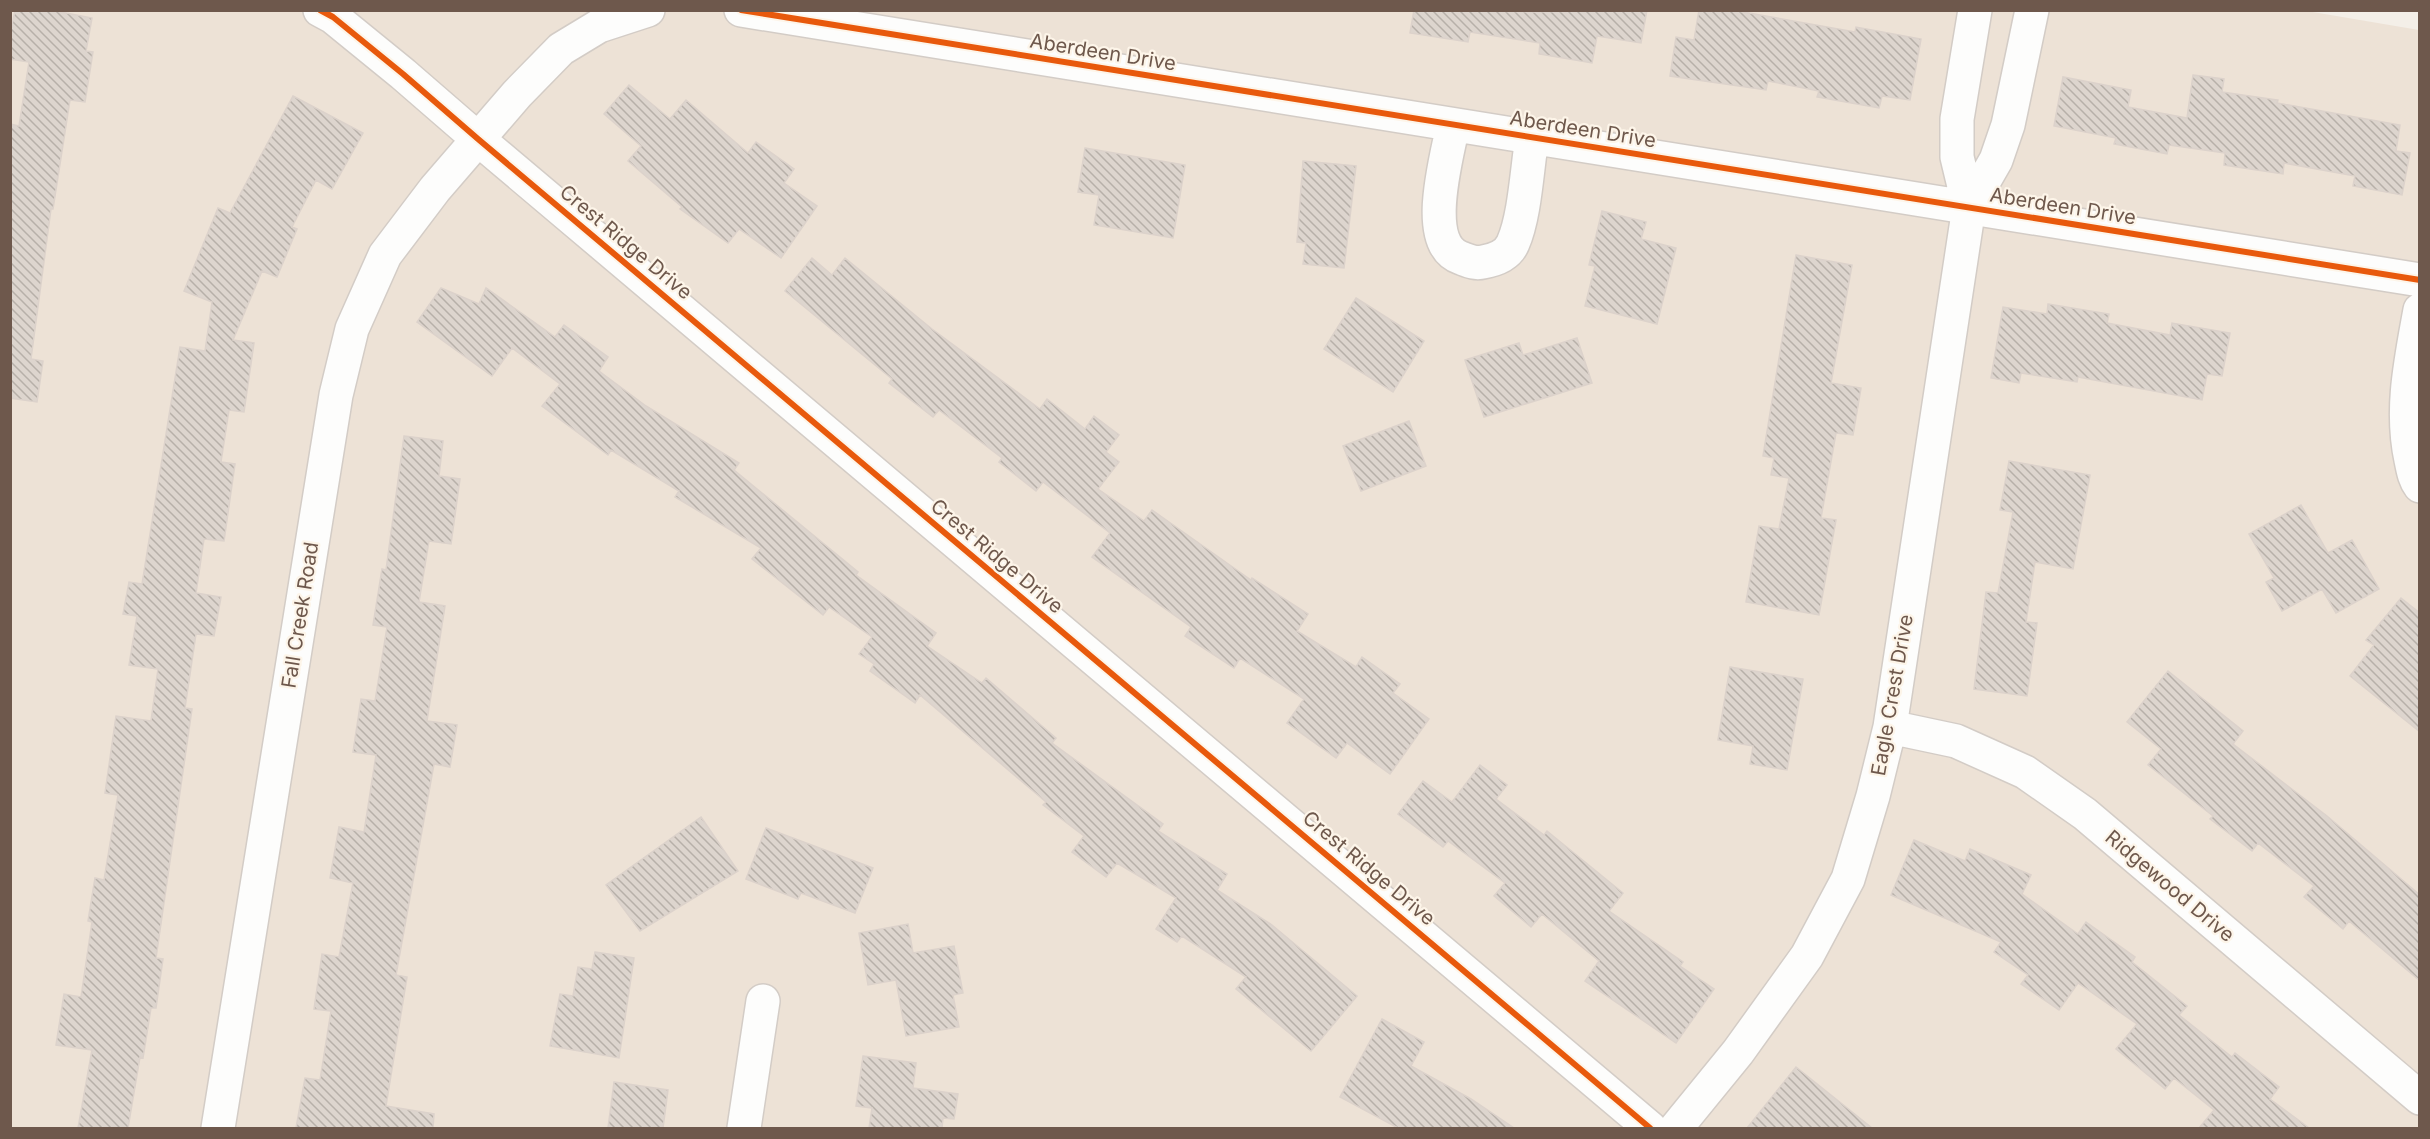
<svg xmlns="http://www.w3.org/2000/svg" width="2430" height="1139" font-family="Inter,sans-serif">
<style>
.residential{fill:#ede2d6}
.building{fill:url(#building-back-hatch);stroke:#dcd2cb;stroke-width:1.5}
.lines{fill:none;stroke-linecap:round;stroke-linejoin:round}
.minor-casing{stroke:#d3ccc6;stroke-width:36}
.minor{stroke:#fdfdfc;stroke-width:33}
.cycleway-casing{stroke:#fdf5e9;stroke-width:10}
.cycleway{stroke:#e8590c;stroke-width:6}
.labels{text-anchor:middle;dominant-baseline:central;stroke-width:4.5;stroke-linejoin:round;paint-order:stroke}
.street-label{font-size:20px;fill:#6e584c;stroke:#fdf5e9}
</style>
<defs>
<pattern id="building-back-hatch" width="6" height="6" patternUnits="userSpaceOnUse" patternTransform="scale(1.5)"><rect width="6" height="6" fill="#ddd5ce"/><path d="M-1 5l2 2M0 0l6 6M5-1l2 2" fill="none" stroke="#b7b0a9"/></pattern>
</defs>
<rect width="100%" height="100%" fill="#f4efe8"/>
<path class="residential" d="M 2301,10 L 2419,30 L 2419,1128 L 11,1128 L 10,11 Z"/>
<path class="building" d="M 15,10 L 51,10 L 92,18 L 86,51 L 93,52 L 85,102 L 70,100 L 53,209 L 51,209 L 31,359 L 43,361 L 37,402 L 10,398 L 10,124 L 19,126 L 29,62 L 10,59 L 10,35 Z
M 1414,10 L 1534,12 L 1647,10 L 1641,43 L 1597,36 L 1592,63 L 1539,54 L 1540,43 L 1470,32 L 1468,42 L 1410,33 Z
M 1699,10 L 1732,10 L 1855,32 L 1856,27 L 1921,39 L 1910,100 L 1882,96 L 1879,108 L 1817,97 L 1819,91 L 1768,81 L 1766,90 L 1670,76 L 1676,37 L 1694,40 Z
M 2193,75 L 2224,79 L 2222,92 L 2278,100 L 2277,103 L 2400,125 L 2396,151 L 2410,153 L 2402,195 L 2353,186 L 2355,176 L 2284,163 L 2283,174 L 2224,165 L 2225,153 L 2169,145 L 2167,154 L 2114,144 L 2116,138 L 2054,126 L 2063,77 L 2131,90 L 2128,107 L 2187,118 Z
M 629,85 L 670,119 L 686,100 L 748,153 L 756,142 L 794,169 L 784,183 L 817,206 L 781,258 L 739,229 L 728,243 L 680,209 L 682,207 L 628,161 L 641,146 L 604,114 Z
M 293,96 L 363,133 L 332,189 L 316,180 L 292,227 L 297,229 L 277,277 L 262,271 L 233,340 L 254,343 L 244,412 L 229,410 L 221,462 L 235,464 L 224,541 L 204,539 L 196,593 L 221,597 L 214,636 L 196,634 L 185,708 L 192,709 L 156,958 L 163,959 L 156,1008 L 151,1008 L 143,1058 L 140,1057 L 128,1128 L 78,1128 L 92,1050 L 56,1045 L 64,994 L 81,997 L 92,922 L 88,921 L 95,878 L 104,880 L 118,795 L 105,793 L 116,716 L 151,721 L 158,669 L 129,665 L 137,616 L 123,614 L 129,582 L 142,584 L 180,347 L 205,351 L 212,302 L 184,291 L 218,208 L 230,213 Z
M 1085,148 L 1185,165 L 1173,238 L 1094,225 L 1099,195 L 1078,192 Z
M 1303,161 L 1356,166 L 1344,268 L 1303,264 L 1306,243 L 1297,242 Z
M 1602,211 L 1646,222 L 1641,239 L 1676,248 L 1657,324 L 1585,306 L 1595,266 L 1589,265 Z
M 1796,255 L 1852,265 L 1831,383 L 1861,388 L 1853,435 L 1836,433 L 1821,518 L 1836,520 L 1819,615 L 1746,602 L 1759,526 L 1779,529 L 1789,478 L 1771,475 L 1774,458 L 1763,456 Z
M 812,258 L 832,275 L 845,258 L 932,329 L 1040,409 L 1047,399 L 1085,429 L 1094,416 L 1119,435 L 1106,452 L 1119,462 L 1098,489 L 1144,521 L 1152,510 L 1251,580 L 1252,578 L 1308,614 L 1297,631 L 1356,667 L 1362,657 L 1400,684 L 1393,693 L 1429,719 L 1390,774 L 1347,743 L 1336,758 L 1287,723 L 1304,699 L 1240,658 L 1234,668 L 1185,636 L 1191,627 L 1092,557 L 1110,533 L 1043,482 L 1036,491 L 999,462 L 1002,458 L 939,410 L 933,417 L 889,383 L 892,379 L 785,291 Z
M 441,288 L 479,304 L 486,288 L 555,337 L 564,325 L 608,357 L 599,371 L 646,406 L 739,463 L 734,470 L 858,572 L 856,575 L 936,633 L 927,646 L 982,683 L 986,678 L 1056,738 L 1052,743 L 1163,824 L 1158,831 L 1227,874 L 1217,890 L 1272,925 L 1357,996 L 1311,1051 L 1236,989 L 1246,977 L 1182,936 L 1177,942 L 1156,929 L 1176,898 L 1117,863 L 1106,877 L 1072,852 L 1084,836 L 1043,805 L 1046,802 L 920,695 L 915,703 L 870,671 L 874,664 L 859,654 L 872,637 L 829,607 L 823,615 L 752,559 L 761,548 L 675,497 L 679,491 L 611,450 L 608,455 L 542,406 L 560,384 L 512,348 L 492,376 L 417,322 Z
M 1356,298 L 1424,341 L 1393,392 L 1324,349 Z
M 2048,304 L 2109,314 L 2107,323 L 2170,335 L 2172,323 L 2230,333 L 2222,376 L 2207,374 L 2202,400 L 2078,377 L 2077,382 L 2021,373 L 2019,383 L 1991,378 L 2003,307 L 2047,314 Z
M 1577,338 L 1592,383 L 1484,417 L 1465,360 L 1519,343 L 1523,355 Z
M 1409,421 L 1426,466 L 1361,491 L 1343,446 Z
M 404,436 L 443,441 L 439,476 L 460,479 L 451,544 L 429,541 L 419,602 L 445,606 L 427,721 L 457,725 L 450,767 L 434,764 L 396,975 L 407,977 L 386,1106 L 434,1114 L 433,1128 L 296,1128 L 305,1078 L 320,1080 L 331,1011 L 314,1009 L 322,954 L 339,957 L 353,883 L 330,878 L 339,827 L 364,832 L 376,755 L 353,752 L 361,699 L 375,701 L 387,627 L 373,625 L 382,569 L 386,570 Z
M 2009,461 L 2090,475 L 2073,569 L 2035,562 L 2026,622 L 2037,623 L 2027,696 L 1974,689 L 1986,592 L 1998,593 L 2013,512 L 2000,510 Z
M 2301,505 L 2328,553 L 2352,540 L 2379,589 L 2336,613 L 2322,589 L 2282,611 L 2266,582 L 2274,578 L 2249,534 Z
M 2401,598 L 2420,613 L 2420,732 L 2350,676 L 2374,645 L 2366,640 Z
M 1730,667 L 1803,679 L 1787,770 L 1750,764 L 1753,746 L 1718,740 Z
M 2168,671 L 2243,731 L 2233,744 L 2327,816 L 2420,895 L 2420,981 L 2349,921 L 2343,929 L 2304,897 L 2314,886 L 2258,843 L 2252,851 L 2210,819 L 2213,816 L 2148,765 L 2161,749 L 2127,722 Z
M 1480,765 L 1507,785 L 1496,799 L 1544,835 L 1547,831 L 1623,893 L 1609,911 L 1683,962 L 1680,966 L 1714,989 L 1676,1043 L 1585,981 L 1599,961 L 1542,914 L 1531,927 L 1494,896 L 1505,883 L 1448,841 L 1443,847 L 1398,814 L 1423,781 L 1452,802 Z
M 701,817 L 738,871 L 640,931 L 606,885 Z
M 766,828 L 873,868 L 855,913 L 801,893 L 798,899 L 746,879 Z
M 1914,840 L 1965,861 L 1970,849 L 2031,875 L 2022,894 L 2078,934 L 2086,922 L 2135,957 L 2132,962 L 2187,1006 L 2179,1015 L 2232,1057 L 2235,1053 L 2279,1087 L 2270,1099 L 2309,1128 L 2199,1128 L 2214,1110 L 2174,1078 L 2165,1089 L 2116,1049 L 2137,1024 L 2078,983 L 2059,1010 L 2021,984 L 2028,975 L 1994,952 L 2001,942 L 1891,895 Z
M 908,924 L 913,953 L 954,946 L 963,993 L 953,995 L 959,1027 L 906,1036 L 896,980 L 868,985 L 859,933 Z
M 595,952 L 634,958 L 619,1058 L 550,1046 L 560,994 L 573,996 L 578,967 L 592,969 Z
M 1382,1019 L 1424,1042 L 1411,1066 L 1471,1099 L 1514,1128 L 1398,1128 L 1340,1097 Z
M 863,1056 L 916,1063 L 913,1088 L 958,1094 L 954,1119 L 943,1118 L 942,1128 L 869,1128 L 872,1108 L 856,1106 Z
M 1796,1067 L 1872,1128 L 1747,1128 Z
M 614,1082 L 668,1090 L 663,1128 L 608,1128 Z"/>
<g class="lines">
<defs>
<path id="minor" d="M 320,10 L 333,17 L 403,74 L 478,139 L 1650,1128
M 741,10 L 2420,280
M 1975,10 L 1957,119 L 1957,157 L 1969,207 L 1996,160 L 2008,125 L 2032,10
M 1453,125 C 1447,157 1421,244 1461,258 C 1469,261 1475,264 1483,262 C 1495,260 1508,255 1513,243 C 1525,216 1527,168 1532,138
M 2420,310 C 2411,360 2400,409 2411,460 C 2413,469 2414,478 2420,486
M 1890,727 L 1956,741 L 2025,772 L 2085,814 L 2420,1098
M 218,1128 L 336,395 L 352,329 L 385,255 L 435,189 L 517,94 L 561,49 L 599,26 L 648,10
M 744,1128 L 763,1001
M 1676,1128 L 1738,1052 L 1807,956 L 1848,879 L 1873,796 L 1890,727 L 1969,207"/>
</defs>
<use href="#minor" class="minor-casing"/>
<use href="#minor" class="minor"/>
<defs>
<path id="cycleway" d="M 320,10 L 333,17 L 403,74 L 478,139 L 1650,1128
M 741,10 L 2420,280"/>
</defs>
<use href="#cycleway" class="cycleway-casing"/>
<use href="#cycleway" class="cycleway"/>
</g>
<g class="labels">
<g class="street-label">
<text transform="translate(1103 52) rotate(9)">Aberdeen Drive</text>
<text transform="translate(1583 129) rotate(9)">Aberdeen Drive</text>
<text transform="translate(2063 206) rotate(9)">Aberdeen Drive</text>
<text transform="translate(626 242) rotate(40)">Crest Ridge Drive</text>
<text transform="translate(997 556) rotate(40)">Crest Ridge Drive</text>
<text transform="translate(300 615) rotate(-81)">Fall Creek Road</text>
<text transform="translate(1892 695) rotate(-80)">Eagle Crest Drive</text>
<text transform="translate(1369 868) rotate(40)">Crest Ridge Drive</text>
<text transform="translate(2170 886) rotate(40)">Ridgewood Drive</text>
</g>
</g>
<rect width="2430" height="1139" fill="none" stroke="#6e584c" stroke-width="24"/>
</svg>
